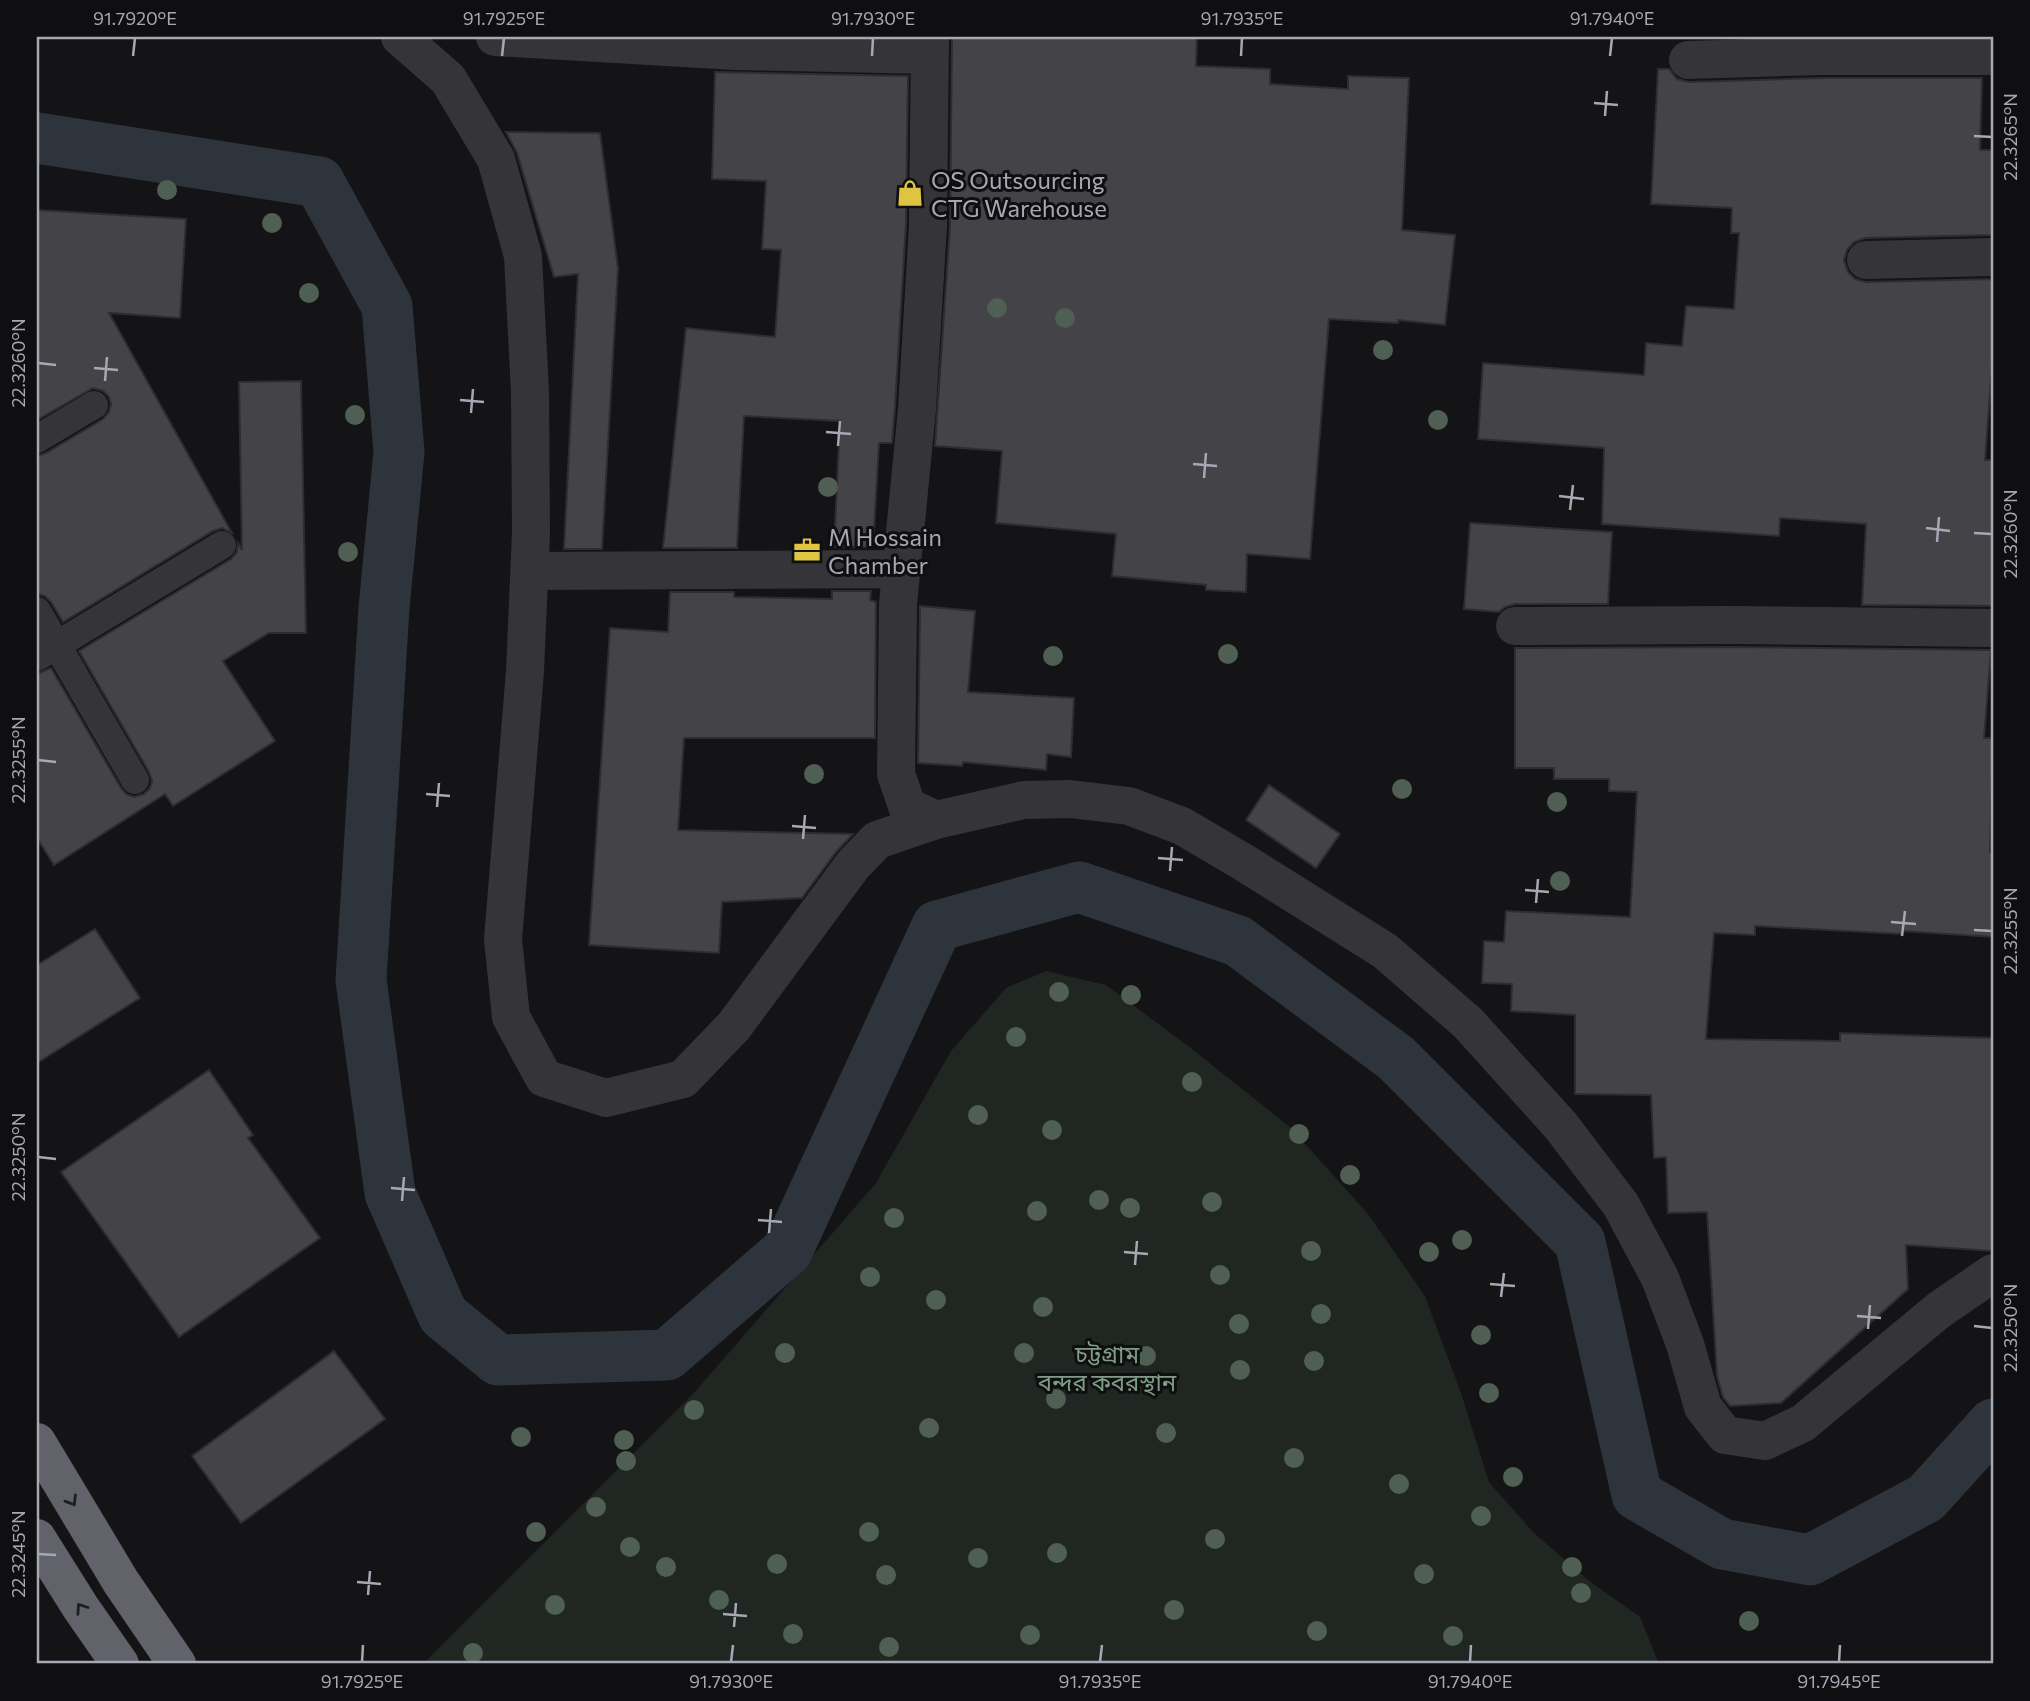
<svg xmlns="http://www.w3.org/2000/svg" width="2030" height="1701" font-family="Commissioner,'Noto Sans Bengali',sans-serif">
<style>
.green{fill:#202722}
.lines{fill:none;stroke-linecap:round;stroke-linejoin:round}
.canal{stroke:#2e343c;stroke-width:51}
.building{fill:#434348;stroke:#2e2d30;stroke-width:2}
.lane{stroke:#353539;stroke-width:28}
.street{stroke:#353539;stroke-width:38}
.highway{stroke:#61626a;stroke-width:38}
.tree{fill:#4f5f53}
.oneway{stroke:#1f1f22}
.ticks{fill:none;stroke:#a6a8b4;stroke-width:2.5}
.labels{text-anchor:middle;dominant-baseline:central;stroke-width:6;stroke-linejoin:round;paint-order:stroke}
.poi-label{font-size:24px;fill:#a6a8b4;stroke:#0f0e10;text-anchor:start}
.park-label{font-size:24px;fill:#7f9d86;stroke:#0f0e10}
.neatline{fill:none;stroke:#a6a8b4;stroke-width:2.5}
.ticks-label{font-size:18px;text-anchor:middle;fill:#a6a8b4}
</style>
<rect width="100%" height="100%" fill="#141315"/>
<path class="green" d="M 1046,971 L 1106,985 L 1188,1046 L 1291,1128 L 1368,1214 L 1425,1296 L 1461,1393 L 1489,1482 L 1534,1533 L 1588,1580 L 1640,1617 L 1659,1664 L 423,1664 L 693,1394 L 876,1183 L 951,1051 L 1006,988 Z"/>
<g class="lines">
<path class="canal" d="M 37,138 L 319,182 L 387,306 L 399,452 L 384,608 L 361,980 L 390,1193 L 443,1315 L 498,1360 L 667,1355 L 787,1251 L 937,926 L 1079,887 L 1238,941 L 1396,1058 L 1580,1242 L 1637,1495 L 1722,1544 L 1810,1560 L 1926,1498 L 1993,1424"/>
</g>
<path class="building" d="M 952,37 L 1197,37 L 1196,66 L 1270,69 L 1270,84 L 1348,89 L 1348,76 L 1409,78 L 1402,230 L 1455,235 L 1445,325 L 1398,320 L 1398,323 L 1329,319 L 1310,559 L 1247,554 L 1246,592 L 1206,590 L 1206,585 L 1112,576 L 1116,534 L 996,523 L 1002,451 L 935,446 L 950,226 Z
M 1658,69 L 1669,69 L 1677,79 L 1689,82 L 1821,78 L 1982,78 L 1980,150 L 1993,150 L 1993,235 L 1865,238 L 1854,242 L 1847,250 L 1844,260 L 1848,272 L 1855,279 L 1866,282 L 1993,279 L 1993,352 L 1985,460 L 1993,460 L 1993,606 L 1862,605 L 1866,524 L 1780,518 L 1779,536 L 1602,524 L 1604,448 L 1478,439 L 1483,363 L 1644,375 L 1646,343 L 1682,346 L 1686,306 L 1734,309 L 1739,233 L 1731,233 L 1732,208 L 1651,204 Z
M 715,72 L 908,76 L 906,224 L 895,407 L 892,443 L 879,443 L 873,547 L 834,547 L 840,421 L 744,416 L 737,548 L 663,548 L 686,328 L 775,337 L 781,250 L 762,249 L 766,181 L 712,179 Z
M 506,132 L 600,133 L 618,268 L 602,549 L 564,549 L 578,274 L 554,277 L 517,153 Z
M 37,210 L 186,219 L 180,318 L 109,313 L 232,533 L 222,528 L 213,531 L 63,622 L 51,602 L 45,596 L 37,594 L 37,456 L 46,453 L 103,419 L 109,412 L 111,404 L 109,397 L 103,391 L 93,388 L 37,420 Z
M 301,381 L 306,633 L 269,633 L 223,661 L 275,741 L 173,806 L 165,794 L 54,865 L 37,838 L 37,674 L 51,668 L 121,788 L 126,794 L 134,797 L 144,794 L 150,788 L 152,781 L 149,772 L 79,651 L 231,559 L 237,552 L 238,543 L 242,550 L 239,382 Z
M 1470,523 L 1612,532 L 1608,604 L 1515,604 L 1505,607 L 1499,612 L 1464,609 Z
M 832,591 L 871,591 L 870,600 L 876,602 L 875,738 L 684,738 L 678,830 L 853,834 L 836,852 L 802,898 L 722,902 L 719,953 L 589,945 L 610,628 L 668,632 L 670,592 L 734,592 L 734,597 L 832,599 Z
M 920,606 L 975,611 L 968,692 L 1074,698 L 1071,757 L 1047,754 L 1046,770 L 963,762 L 962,766 L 918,763 Z
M 1729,647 L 1991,650 L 1984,738 L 1993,738 L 1990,852 L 1993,852 L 1993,937 L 1902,931 L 1902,934 L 1755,926 L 1755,935 L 1714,933 L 1706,1039 L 1840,1041 L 1840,1033 L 1993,1038 L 1993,1251 L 1906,1245 L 1908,1289 L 1781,1403 L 1730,1406 L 1723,1397 L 1717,1376 L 1707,1212 L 1668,1213 L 1666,1157 L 1654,1158 L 1651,1095 L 1575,1094 L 1575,1015 L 1511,1011 L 1512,984 L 1482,983 L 1484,941 L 1504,942 L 1506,911 L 1630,917 L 1637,792 L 1609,791 L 1609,779 L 1554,779 L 1554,768 L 1515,768 L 1515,648 Z
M 1269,785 L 1340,834 L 1316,868 L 1246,820 Z
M 95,929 L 140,998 L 37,1063 L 37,965 Z
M 209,1070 L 253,1135 L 248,1138 L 320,1238 L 179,1337 L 61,1172 Z
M 334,1351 L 385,1419 L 241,1523 L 192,1456 Z"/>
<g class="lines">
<path class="lane" d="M 37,439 L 94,405
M 37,611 L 135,780
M 37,657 L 222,545"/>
<path class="street" d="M 400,37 L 448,79 L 496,159 L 523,256 L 530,392 L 531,533 L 525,671 L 503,939 L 511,1017 L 544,1078 L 606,1098 L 683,1079 L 734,1026 L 853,865 L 877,840 L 936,820 L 1024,800 L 1070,799 L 1129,806 L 1182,826 L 1243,862 L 1385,951 L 1468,1023 L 1561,1126 L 1621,1205 L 1660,1278 L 1685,1344 L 1703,1407 L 1725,1435 L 1765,1441 L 1803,1423 L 1939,1310 L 1993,1273
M 495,37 L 735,51 L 929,55
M 930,37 L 928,225 L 917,409 L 898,604 L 896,774 L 907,806 L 936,820
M 1688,60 L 1821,56 L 1993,56
M 1866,260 L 1993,257
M 530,571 L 902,569
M 1515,626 L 1729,625 L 1993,628"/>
<path class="highway" d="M 37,1442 L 121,1582 L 177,1664
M 37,1538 L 81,1608 L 120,1664"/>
</g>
<g class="tree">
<circle cx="167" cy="190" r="10"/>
<circle cx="272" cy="223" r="10"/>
<circle cx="309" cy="293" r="10"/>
<circle cx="997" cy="308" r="10"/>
<circle cx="1065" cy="318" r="10"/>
<circle cx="1383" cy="350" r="10"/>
<circle cx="355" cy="415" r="10"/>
<circle cx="1438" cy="420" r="10"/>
<circle cx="828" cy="487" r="10"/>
<circle cx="348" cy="552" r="10"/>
<circle cx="1228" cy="654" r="10"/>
<circle cx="1053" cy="656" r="10"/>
<circle cx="814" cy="774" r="10"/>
<circle cx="1402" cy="789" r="10"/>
<circle cx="1557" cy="802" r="10"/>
<circle cx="1560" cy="881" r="10"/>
<circle cx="1059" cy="992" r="10"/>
<circle cx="1131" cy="995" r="10"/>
<circle cx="1016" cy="1037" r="10"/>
<circle cx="1192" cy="1082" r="10"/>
<circle cx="978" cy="1115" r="10"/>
<circle cx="1052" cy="1130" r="10"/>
<circle cx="1299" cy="1134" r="10"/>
<circle cx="1350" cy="1175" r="10"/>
<circle cx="1099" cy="1200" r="10"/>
<circle cx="1212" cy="1202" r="10"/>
<circle cx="1130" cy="1208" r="10"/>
<circle cx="1037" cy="1211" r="10"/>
<circle cx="894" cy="1218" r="10"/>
<circle cx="1462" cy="1240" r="10"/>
<circle cx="1311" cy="1251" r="10"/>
<circle cx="1429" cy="1252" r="10"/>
<circle cx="1220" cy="1275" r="10"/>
<circle cx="870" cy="1277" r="10"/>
<circle cx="936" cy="1300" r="10"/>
<circle cx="1043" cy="1307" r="10"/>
<circle cx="1321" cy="1314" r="10"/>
<circle cx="1239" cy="1324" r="10"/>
<circle cx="1481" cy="1335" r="10"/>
<circle cx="785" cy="1353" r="10"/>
<circle cx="1024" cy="1353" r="10"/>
<circle cx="1146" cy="1356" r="10"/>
<circle cx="1314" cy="1361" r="10"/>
<circle cx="1240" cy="1370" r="10"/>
<circle cx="1489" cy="1393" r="10"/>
<circle cx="1056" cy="1399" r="10"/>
<circle cx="694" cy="1410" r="10"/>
<circle cx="929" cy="1428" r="10"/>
<circle cx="1166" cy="1433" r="10"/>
<circle cx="521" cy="1437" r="10"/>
<circle cx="624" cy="1440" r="10"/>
<circle cx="1294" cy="1458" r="10"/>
<circle cx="626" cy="1461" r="10"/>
<circle cx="1513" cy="1477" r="10"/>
<circle cx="1399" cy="1484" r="10"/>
<circle cx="596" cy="1507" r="10"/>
<circle cx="1481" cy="1516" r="10"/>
<circle cx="536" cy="1532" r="10"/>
<circle cx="869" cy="1532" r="10"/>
<circle cx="1215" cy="1539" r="10"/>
<circle cx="630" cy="1547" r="10"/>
<circle cx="1057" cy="1553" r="10"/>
<circle cx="978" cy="1558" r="10"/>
<circle cx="777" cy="1564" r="10"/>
<circle cx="666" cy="1567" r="10"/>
<circle cx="1572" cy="1567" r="10"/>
<circle cx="1424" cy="1574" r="10"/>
<circle cx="886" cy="1575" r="10"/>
<circle cx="1581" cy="1593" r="10"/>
<circle cx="719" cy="1600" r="10"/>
<circle cx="555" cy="1605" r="10"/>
<circle cx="1174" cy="1610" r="10"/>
<circle cx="1749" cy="1621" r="10"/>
<circle cx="1317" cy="1631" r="10"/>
<circle cx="793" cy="1634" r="10"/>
<circle cx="1030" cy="1635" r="10"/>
<circle cx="1453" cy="1636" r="10"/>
<circle cx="889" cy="1647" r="10"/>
<circle cx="473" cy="1653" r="10"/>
</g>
<defs><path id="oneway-chevron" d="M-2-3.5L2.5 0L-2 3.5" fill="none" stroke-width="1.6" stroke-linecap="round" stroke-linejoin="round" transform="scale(1.75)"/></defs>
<g class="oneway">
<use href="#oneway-chevron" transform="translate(72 1501) rotate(59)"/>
<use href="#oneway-chevron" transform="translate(81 1608) rotate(-124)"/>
</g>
<path class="ticks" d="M 133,56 L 135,38M 502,56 L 504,38M 872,56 L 873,38M 1241,56 L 1242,38M 1610,56 L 1612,38M 1594,103 L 1618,105M 1605,116 L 1607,91M 1974,136 L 1992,137M 38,363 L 56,365M 94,368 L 118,370M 105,381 L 107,357M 460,400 L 484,402M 471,413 L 473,389M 826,432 L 851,434M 838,446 L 840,421M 1193,464 L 1217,466M 1204,478 L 1206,453M 1559,496 L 1584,499M 1570,510 L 1573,485M 1926,528 L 1950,531M 1974,533 L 1992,534M 1937,542 L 1939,517M 38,760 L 56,762M 426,794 L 450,796M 437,807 L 439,783M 792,826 L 816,828M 803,839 L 805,815M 1158,858 L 1183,860M 1170,871 L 1172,847M 1525,890 L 1549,892M 1536,903 L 1538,879M 1891,922 L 1916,924M 1974,930 L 1992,931M 1902,936 L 1905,911M 38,1157 L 56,1159M 391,1188 L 415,1190M 402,1201 L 404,1177M 758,1220 L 782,1222M 769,1233 L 771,1209M 1124,1252 L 1148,1254M 1135,1265 L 1137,1241M 1490,1284 L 1515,1286M 1501,1297 L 1504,1273M 1857,1316 L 1881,1318M 1974,1326 L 1992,1328M 1868,1329 L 1870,1305M 38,1554 L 56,1555M 357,1582 L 381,1584M 368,1595 L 370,1571M 723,1614 L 747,1616M 734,1627 L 736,1603M 362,1662 L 363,1645M 731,1662 L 733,1645M 1100,1662 L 1102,1645M 1470,1662 L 1471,1645M 1839,1662 L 1840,1645"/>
<defs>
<symbol id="shop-bare" viewBox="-9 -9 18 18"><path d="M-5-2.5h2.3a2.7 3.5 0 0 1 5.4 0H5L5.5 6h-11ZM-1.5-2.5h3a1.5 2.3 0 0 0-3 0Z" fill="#dfc441" stroke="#0f0e10" stroke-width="2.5" paint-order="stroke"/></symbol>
<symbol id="office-bare" viewBox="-9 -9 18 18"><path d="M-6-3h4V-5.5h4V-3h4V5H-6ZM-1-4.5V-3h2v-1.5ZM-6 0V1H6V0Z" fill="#dfc441" stroke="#0f0e10" stroke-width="2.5" paint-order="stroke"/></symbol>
</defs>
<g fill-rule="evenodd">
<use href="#shop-bare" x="891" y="174" width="38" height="38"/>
<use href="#office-bare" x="788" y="531" width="38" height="38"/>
</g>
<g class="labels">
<g class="poi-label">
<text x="931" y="179">OS Outsourcing<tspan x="931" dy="28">CTG Warehouse</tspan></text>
<text x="828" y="536">M Hossain<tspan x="828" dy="28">Chamber</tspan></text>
</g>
<g class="park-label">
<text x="1107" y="1353">চট্টগ্রাম<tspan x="1107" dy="28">বন্দর কবরস্থান</tspan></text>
</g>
</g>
<rect width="2030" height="1701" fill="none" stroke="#0f0e10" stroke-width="77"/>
<rect x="38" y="38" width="1954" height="1624" class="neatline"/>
<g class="ticks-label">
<text x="135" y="25">91.7920°E</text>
<text x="504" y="25">91.7925°E</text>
<text x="873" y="25">91.7930°E</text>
<text x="1242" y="25">91.7935°E</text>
<text x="1612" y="25">91.7940°E</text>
<text transform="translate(2011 137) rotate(-90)" y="6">22.3265°N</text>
<text transform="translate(19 363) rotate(-90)" y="6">22.3260°N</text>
<text transform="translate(2011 534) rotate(-90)" y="6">22.3260°N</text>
<text transform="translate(19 760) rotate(-90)" y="6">22.3255°N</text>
<text transform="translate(2011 931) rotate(-90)" y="6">22.3255°N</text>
<text transform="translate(19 1157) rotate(-90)" y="6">22.3250°N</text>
<text transform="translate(2011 1328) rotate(-90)" y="6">22.3250°N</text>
<text transform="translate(19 1554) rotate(-90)" y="6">22.3245°N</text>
<text x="362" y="1688">91.7925°E</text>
<text x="731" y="1688">91.7930°E</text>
<text x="1100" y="1688">91.7935°E</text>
<text x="1470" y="1688">91.7940°E</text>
<text x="1839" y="1688">91.7945°E</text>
</g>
</svg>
